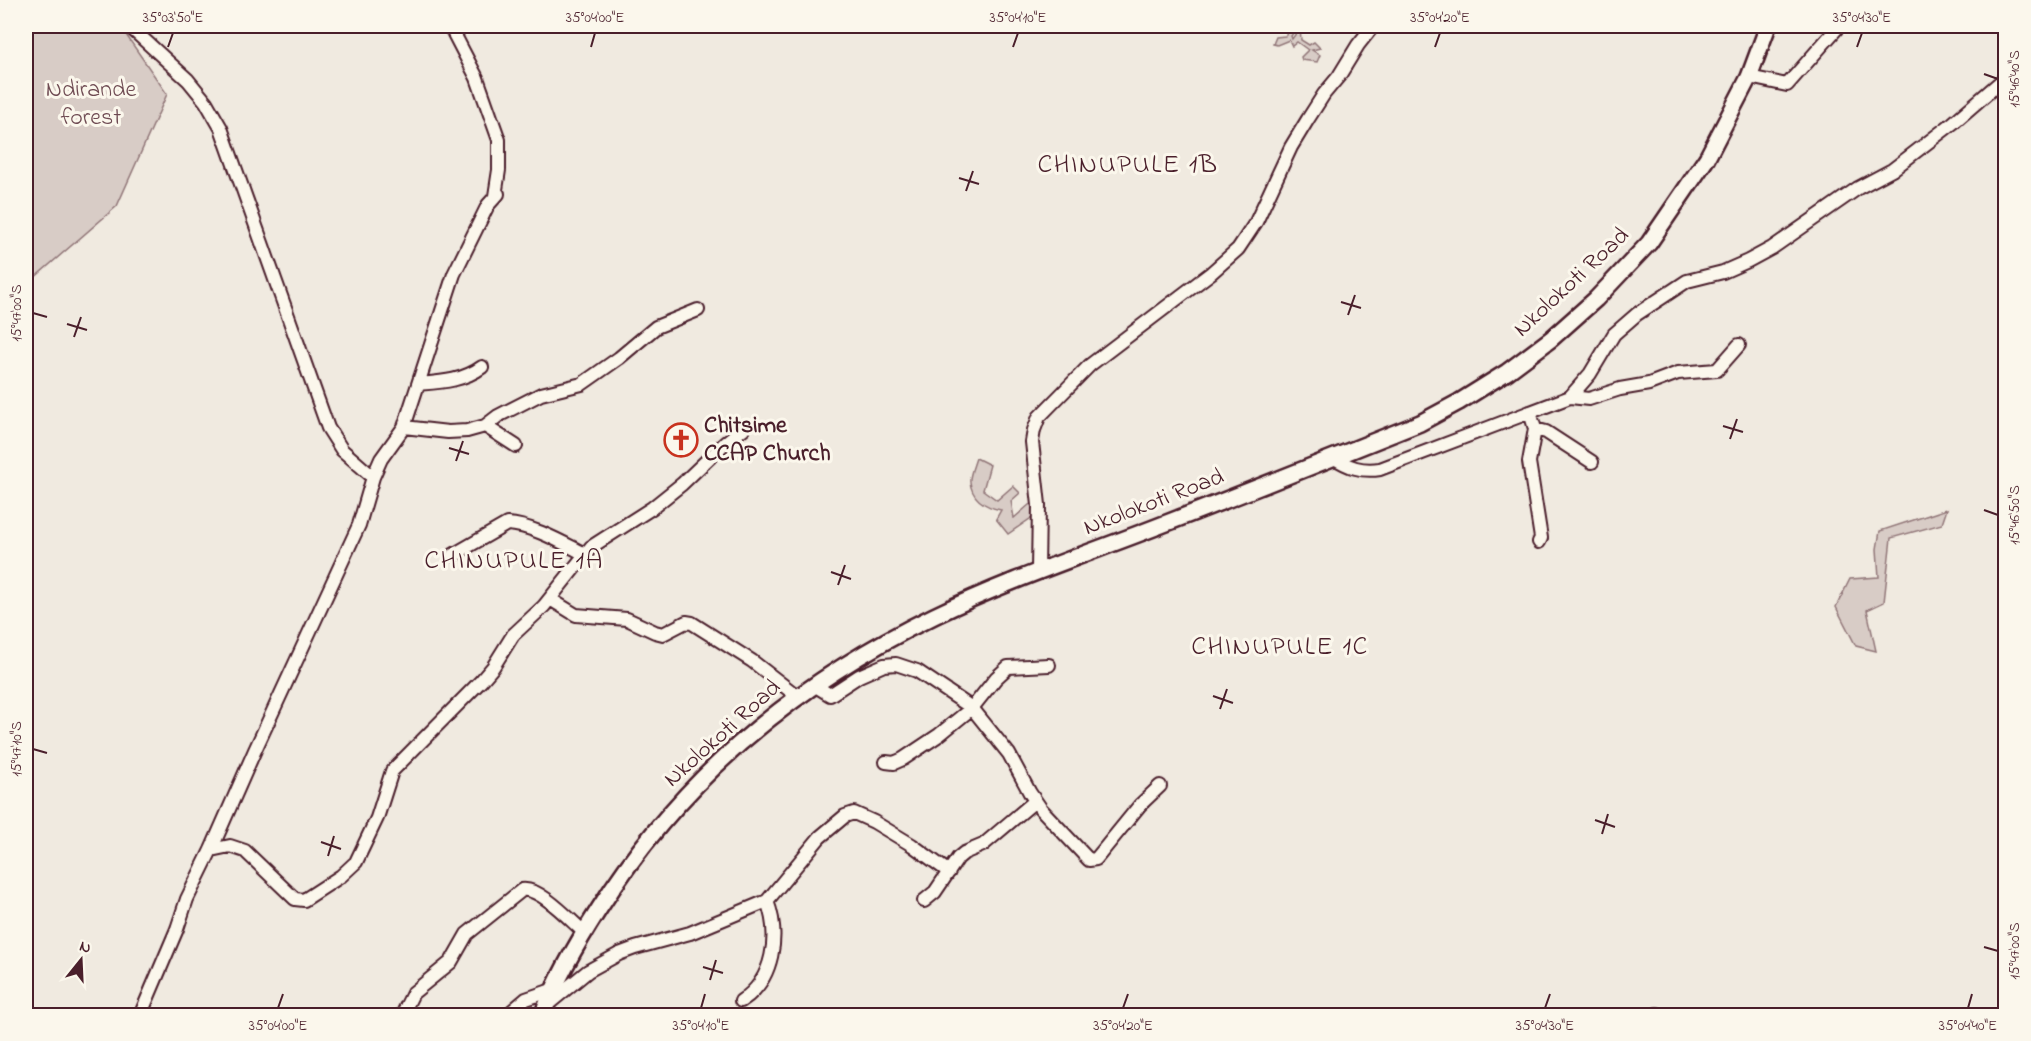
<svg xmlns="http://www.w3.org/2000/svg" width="2031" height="1041" font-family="'Indie Flower',sans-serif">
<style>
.green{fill:#d8ccc6;stroke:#917678;stroke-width:1.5}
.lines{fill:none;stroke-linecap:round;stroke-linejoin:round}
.minor-casing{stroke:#4a1f2b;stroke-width:16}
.major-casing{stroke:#4a1f2b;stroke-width:20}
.minor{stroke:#fbf7ec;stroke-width:12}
.major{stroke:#fbf7ec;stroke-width:15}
.ticks{fill:none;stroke:#4a1f2b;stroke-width:2}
.labels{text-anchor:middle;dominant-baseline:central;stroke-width:6;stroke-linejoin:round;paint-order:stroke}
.park-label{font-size:24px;fill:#6e4a52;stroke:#fbf7ec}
.street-label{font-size:24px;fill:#4a1f2b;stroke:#fbf7ec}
.poi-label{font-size:24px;font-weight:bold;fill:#4a1f2b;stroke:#fbf7ec;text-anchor:start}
.quarter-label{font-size:27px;letter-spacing:1.5px;fill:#4a1f2b;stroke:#fbf7ec}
.neatline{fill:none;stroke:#4a1f2b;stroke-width:2}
.ticks-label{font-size:15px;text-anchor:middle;fill:#4a1f2b}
</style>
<rect width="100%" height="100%" fill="#f0eae0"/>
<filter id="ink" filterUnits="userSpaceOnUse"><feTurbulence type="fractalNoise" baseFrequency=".0167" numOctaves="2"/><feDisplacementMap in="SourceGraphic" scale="12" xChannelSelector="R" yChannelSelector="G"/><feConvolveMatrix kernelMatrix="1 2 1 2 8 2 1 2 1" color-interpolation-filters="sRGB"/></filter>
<g filter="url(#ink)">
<path class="green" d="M 26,26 L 120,26 L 167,94 L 117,206 L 26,285 Z
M 1292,28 L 1295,30 L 1291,36 L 1292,39 L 1300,28 L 1301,40 L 1309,45 L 1314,42 L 1320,48 L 1312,50 L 1320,55 L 1317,62 L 1302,60 L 1301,57 L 1308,50 L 1297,42 L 1292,46 L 1289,40 L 1277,45 L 1273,44 L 1276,37 L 1285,36 Z
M 976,458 L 990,465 L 983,490 L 997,500 L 1013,486 L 1020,493 L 1011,501 L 1014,518 L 1030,504 L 1037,514 L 1008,534 L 996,519 L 1001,510 C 986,507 972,500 970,482 C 969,476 974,465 976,458 Z
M 1947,509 L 1942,524 L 1891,538 L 1884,602 L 1867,610 L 1876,651 L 1856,646 L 1836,607 L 1850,579 L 1879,577 L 1877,549 L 1880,531 Z"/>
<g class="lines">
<defs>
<path id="minor" d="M 129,26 L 188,80 L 206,102 L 221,128 L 328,428 L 342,450 L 373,477 L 359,525 L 255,750 L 211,850 L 187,899 L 177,929 L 140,1016
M 450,26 L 477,78 L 499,140 L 499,170 L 495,196
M 1749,77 L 1787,85 L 1839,26
M 418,384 C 441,382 463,381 482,367
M 1570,397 L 1589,399 L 1620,389 L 1649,384 L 1678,373 L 1717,370 L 1739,345
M 1530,412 L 1535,429 L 1529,462 L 1541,538 L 1539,542
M 485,426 L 516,446
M 404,427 L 448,432 L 467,431 L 485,426 L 498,416 L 541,394 L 582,384 L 619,358 L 656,327 L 698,310
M 1535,429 L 1546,432 L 1592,462
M 1333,457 C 1348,467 1362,472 1380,469 L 1570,397 L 1590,374 L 1614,334 L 1637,314 L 1687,281 L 1723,272 L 1748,261 L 1772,248 L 1858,188 L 1892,170 L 1953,123 L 2006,77
M 373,477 L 381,459 L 404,427 L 454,274 L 488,205 L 498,194
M 453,555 L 507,524 C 532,525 563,543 585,554
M 1038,571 L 1039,505 L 1032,442 L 1034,430 L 1039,417 L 1090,365 L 1211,273 L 1238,249 L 1256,222 L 1291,147 L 1308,119 L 1324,94 L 1339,76 L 1358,45 L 1373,26
M 550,599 L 576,615 L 627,619 L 655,632 L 663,634 L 686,622 L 692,623 L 752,661 L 797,696
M 814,685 L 830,695 L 859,676 L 884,665 L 896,664 L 917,671 L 972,708 L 1009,754 L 1030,793 L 1041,809 L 1089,860 L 1096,859 L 1140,805 L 1160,786
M 886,762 L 894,763 L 903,759 L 939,735 L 972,708 L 996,678 L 1008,667 L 1049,665
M 211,850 L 230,846 L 245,851 L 295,899 L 304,900 L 341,876 L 356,862 L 377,818 L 392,771 L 481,681 L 493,667 L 513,635 L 544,606 L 591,547 L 652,508 L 682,484 L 725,443 L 744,428
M 924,901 L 935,892 L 958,858 L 964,853 L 983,845 L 1035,801
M 741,1001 C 774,980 780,935 767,901
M 548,1004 L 588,971 L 619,954 L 635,948 L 690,933 L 767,901 L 820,837 L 845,816 L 854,813 L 874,822 L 912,845 L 949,872
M 404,1016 L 404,1011 L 413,993 L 451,962 L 467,934 L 522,890 C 540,887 570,920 584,932
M 506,1016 L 526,999 L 552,990
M 1655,1016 L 1657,1014 L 1658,1016"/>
<path id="major" d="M 542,1016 C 557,978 577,943 599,909 C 681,778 796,683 934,616 C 1008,580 1087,554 1164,524 C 1250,491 1335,457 1420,423 L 1459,402 L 1507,372 L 1551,339 L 1596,299 L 1649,243 L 1707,158 L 1749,77 L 1768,26"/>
</defs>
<use href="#minor" class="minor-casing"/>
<use href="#major" class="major-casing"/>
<use href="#minor" class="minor"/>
<use href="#major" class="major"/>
</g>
</g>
<path class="ticks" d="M 168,47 L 173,33M 591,47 L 595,33M 1013,47 L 1018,33M 1435,47 L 1440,33M 1857,47 L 1862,33M 1984,74 L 1998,79M 959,178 L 979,184M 966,191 L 973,171M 1341,302 L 1361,308M 33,313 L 47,317M 1348,315 L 1355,295M 67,324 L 87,330M 74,337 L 81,317M 1723,426 L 1743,432M 1730,439 L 1737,419M 449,448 L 469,454M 456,461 L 463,441M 1984,510 L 1998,515M 831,572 L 851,579M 838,585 L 845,565M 1213,696 L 1233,703M 1220,709 L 1227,689M 33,749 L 47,753M 1595,820 L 1615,827M 1602,834 L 1608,814M 321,842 L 341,849M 328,856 L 334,836M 1984,947 L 1998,951M 703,967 L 723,973M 710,980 L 716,960M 278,1008 L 283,994M 701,1008 L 705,994M 1123,1008 L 1128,994M 1545,1008 L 1550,994M 1968,1008 L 1972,994"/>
<defs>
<symbol id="church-ring" viewBox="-11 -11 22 22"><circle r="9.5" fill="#fbf7ec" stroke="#c8321e" stroke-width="1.5"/><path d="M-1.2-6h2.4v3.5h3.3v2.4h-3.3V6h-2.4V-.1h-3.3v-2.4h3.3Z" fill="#c8321e"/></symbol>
</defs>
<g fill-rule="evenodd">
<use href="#church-ring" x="662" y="421" width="38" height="38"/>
</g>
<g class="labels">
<g class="park-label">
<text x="91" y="90">Ndirande<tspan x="91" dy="28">forest</tspan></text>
</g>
<g class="street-label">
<text transform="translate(1572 283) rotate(-43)">Nkolokoti Road</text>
<text transform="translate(1154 503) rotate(-21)">Nkolokoti Road</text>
<text transform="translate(723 734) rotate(-42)">Nkolokoti Road</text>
</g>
<g class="poi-label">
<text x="704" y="426">Chitsime<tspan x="704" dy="28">CCAP Church</tspan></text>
</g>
<g class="quarter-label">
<text x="1128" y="165">CHINUPULE 1B</text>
<text x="514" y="561">CHINUPULE 1A</text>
<text x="1280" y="647">CHINUPULE 1C</text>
</g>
</g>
<rect width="2031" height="1041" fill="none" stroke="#fbf7ec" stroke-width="66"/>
<g transform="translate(81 960) rotate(18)" stroke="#fbf7ec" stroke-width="4.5" paint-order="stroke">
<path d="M0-4.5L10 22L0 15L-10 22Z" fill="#4a1f2b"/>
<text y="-9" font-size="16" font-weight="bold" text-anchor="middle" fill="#4a1f2b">N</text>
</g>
<rect x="33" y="33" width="1965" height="975" class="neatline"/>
<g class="ticks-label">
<text x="173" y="22">35°03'50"E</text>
<text x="595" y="22">35°04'00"E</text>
<text x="1018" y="22">35°04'10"E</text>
<text x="1440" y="22">35°04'20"E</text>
<text x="1862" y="22">35°04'30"E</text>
<text transform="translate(2014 79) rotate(-90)" y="5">15°46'40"S</text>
<text transform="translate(16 313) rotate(-90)" y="5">15°47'00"S</text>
<text transform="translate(2014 515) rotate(-90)" y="5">15°46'50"S</text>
<text transform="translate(16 749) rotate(-90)" y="5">15°47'10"S</text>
<text transform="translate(2014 951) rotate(-90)" y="5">15°47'00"S</text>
<text x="278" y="1030">35°04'00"E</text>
<text x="701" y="1030">35°04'10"E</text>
<text x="1123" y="1030">35°04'20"E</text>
<text x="1545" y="1030">35°04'30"E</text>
<text x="1968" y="1030">35°04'40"E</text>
</g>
</svg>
